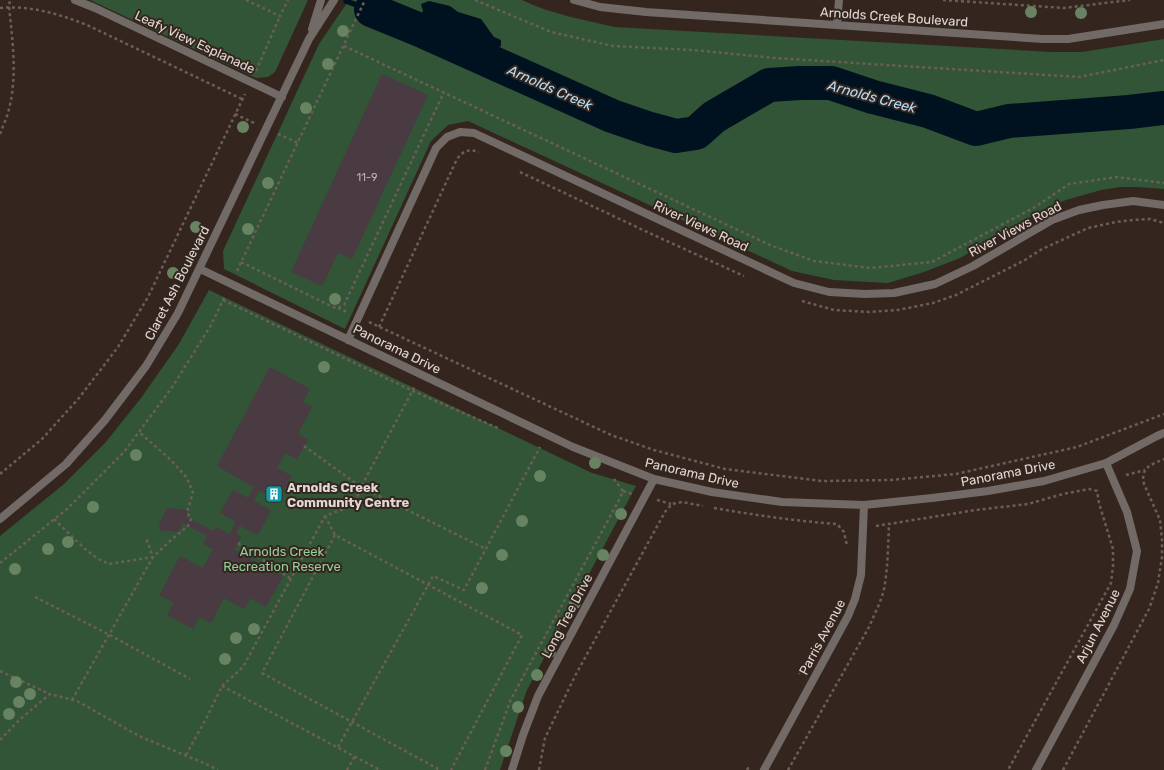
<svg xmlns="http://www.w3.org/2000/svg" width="1164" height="770" font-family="Rubik,sans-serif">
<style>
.green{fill:#315536}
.water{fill:#00121f}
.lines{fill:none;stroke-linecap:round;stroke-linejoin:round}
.stream{stroke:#00121f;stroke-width:5.5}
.river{stroke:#00121f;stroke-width:34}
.building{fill:#4a3a42}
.path{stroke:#6b5e58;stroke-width:2.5;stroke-dasharray:3 3;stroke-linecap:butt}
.minor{stroke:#716a66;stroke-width:8}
.tree{fill:#688362}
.labels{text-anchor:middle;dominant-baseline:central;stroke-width:4;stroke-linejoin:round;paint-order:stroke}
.number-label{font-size:11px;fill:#bbb0af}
.street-label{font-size:13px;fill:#e1d7d3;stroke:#34261f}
.poi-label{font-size:13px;font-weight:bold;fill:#e1d7d3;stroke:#34261f;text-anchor:start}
.park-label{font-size:13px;fill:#93cf99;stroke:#34261f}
.water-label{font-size:14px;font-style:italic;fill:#b4dffb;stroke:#34261f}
</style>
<rect width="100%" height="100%" fill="#34261f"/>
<path class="green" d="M 90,0 L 308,0 L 275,72 L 268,77 L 256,78 Z
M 349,0 L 522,0 C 551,14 584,20 615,27 L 1051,52 L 1082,52 L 1164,39 L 1164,189 L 1138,187 L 1120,187 L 1101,190 L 1066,200 L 1046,208 L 960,258 L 924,272 L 888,283 L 834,280 L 792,271 L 468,121 L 448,125 L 431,141 L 345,329 L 224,269 L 223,251 L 319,44 Z
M 209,290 L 592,473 L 636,486 L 527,690 L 500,770 L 0,770 L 0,536 L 64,484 L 105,443 L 141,398 L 179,344 Z"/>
<path class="water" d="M 429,1 L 450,6 L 458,12 L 481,19 L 494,37 L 501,40 L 501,46 L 492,50 L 495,54 L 489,60 L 472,59 L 459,52 L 432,42 L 420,30 L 417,24 L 423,11 L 421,4 Z"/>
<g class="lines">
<path class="stream" d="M 346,1 L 354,4"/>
<path class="river" d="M 371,10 L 420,30 L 612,116 L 650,129 L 676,136 L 696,133 L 714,117 L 769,85 L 800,83 L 831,83 L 873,97 L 928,111 L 976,129 L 1009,121 L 1129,112 L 1164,108"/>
</g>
<path class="building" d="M 382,74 L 428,95 L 352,259 L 338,253 L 322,286 L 291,272 Z
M 270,367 L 310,389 L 303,402 L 312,407 L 298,434 L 308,439 L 297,459 L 285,453 L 277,468 L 292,476 L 279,501 L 259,491 L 254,501 L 271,510 L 258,535 L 240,526 L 236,534 L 241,537 L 234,550 L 283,576 L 266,607 L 250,598 L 244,609 L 224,598 L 211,623 L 199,617 L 193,629 L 167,615 L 174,603 L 159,595 L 180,556 L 203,568 L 213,549 L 203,544 L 207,536 L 183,523 L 178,532 L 159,530 L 160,522 L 167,508 L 189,510 L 186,517 L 214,531 L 216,527 L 229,534 L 236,522 L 220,513 L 233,490 L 248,498 L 254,487 L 217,466 Z"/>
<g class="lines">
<path class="path" d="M 246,0 L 280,16 L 288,0
M 475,0 L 551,32 L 613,46 L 693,50 L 775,58 L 1079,77 L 1164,60
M 943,0 L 1064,8 L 1130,0
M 0,8 C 30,5 59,14 87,25 L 242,99
M 344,46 L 770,245 L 814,261 L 870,268 L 932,262 L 1035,207 L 1069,184 L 1117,177 L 1164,183
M 256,71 L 280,16
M 235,114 L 254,123
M 0,134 C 2,128 5,122 7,116 C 18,81 13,44 9,7 L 10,0
M 278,134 L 298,143
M 520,172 L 660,238 L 744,276
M 241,262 L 333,307 L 338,308 L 344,305 L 444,92
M 237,271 L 365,0
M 223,300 L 413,391 L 500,429
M 802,301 L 834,310 L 869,312 L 898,310 L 933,303 L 956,295 L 1025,260 L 1042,249 L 1088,228 L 1116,222 L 1133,220 L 1150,219 L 1164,223
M 338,308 L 347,312
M 369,322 L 611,435 L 654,450 L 725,469 L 822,481 L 891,480 L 956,474 L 1077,447 L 1164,414
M 379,327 L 457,159 C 464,150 469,149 479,152
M 304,446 L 361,487 L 486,549
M 0,474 L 42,439 L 79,398 L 118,347 L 148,297 L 245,94
M 1126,475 L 1145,470
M 623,491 L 632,494
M 657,500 L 671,504
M 714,508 C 755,515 795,521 837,524 L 844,532 L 847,546
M 325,516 L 335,535 L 522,635 L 451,770
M 54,519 L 84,548 L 98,559 L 109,564 L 153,557 L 172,539 L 188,526 L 191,519 L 187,512 L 193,493 L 187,478 L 171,460 L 139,432
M 876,526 L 976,510 L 1028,504 L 1063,494 L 1089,489 L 1097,491 L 1099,503 L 1113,549 L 1113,566 L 1111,583 L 1008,770
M 335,535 L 262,673 L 440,770
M 238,543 L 291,579
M 0,563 L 67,509 L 124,452 L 173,386 L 211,325 L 225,296
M 35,597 L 108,634 L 190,679
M 0,671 L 50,694
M 799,674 L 814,647
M 222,686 L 380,770
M 72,700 L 153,557 L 146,538
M 0,740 L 18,721 L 50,694 L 77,701 L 139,736 L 206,764 L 218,770
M 338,747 L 433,576 L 464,590 L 540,447
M 186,755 L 207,717 L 222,686 L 243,667 L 325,516 L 354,505 L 361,487 L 415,386
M 347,770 L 355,756
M 485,770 L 511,699 L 619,500 L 623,491 L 614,479
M 539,770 L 545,738 L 575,676 L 665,512 L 672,504 L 682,502 L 703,506
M 747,770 L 750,765
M 788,770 L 869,627 C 874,615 881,602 884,589 C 888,568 888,545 889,524
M 1063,770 L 1149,609 L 1158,583 L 1162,557 L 1162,539 L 1160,520 L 1144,484 C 1140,467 1151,465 1164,459"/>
<path class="minor" d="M 75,0 L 95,8 L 282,97
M 574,0 L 600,7 L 646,12 L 1043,39 L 1068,39 L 1164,24
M 837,25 L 839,0
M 312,29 L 321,0
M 200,269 L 573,447 L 654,479 L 712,492 L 782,502 L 864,505 L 932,498 L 988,491 L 1044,481 L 1106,463 L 1157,436 L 1164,433
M 348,340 L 436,148 L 447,137 L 460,132 L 474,133 L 794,283 L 829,292 L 865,294 L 894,293 L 935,284 L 973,266 L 1052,220 L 1079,210 L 1103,205 L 1133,201 L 1164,205
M 0,519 L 66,464 L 105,420 L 146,366 L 178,313 L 309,39 L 334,0
M 512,770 L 523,735 L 538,696 L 654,479
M 764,770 L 848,616 L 855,599 L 861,575 L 864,505
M 1036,770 L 1114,625 L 1130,589 L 1137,551 L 1127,512 L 1106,463"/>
</g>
<g class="tree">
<circle cx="1031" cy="12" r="6"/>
<circle cx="1081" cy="13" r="6"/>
<circle cx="343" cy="31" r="6"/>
<circle cx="328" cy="64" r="6"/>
<circle cx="306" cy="108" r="6"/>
<circle cx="243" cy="127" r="6"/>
<circle cx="268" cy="183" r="6"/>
<circle cx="196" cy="227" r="6"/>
<circle cx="248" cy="229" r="6"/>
<circle cx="173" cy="273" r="6"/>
<circle cx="335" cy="299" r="6"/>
<circle cx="324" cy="367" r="6"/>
<circle cx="136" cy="455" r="6"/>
<circle cx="595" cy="463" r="6"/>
<circle cx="540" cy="476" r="6"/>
<circle cx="93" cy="507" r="6"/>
<circle cx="621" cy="514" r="6"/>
<circle cx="522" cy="521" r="6"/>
<circle cx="68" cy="542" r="6"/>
<circle cx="48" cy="549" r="6"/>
<circle cx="502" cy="555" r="6"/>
<circle cx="603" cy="555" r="6"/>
<circle cx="15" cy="569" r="6"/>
<circle cx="482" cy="588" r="6"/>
<circle cx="575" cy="603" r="6"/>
<circle cx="254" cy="629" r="6"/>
<circle cx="236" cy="638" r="6"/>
<circle cx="550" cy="652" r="6"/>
<circle cx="225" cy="659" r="6"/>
<circle cx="537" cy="675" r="6"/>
<circle cx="16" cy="682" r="6"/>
<circle cx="30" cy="694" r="6"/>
<circle cx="19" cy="702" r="6"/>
<circle cx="518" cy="707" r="6"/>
<circle cx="9" cy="714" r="6"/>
<circle cx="506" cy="751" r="6"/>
</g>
<defs>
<symbol id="building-square" viewBox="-11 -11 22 22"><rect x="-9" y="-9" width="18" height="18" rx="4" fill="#0f9aa8" stroke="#34261f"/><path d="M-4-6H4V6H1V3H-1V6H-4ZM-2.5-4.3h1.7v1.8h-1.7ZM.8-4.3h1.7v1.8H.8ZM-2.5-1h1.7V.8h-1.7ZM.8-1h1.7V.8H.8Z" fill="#fff"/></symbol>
</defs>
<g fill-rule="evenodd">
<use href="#building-square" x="264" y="484" width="20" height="20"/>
</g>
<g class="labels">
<g class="number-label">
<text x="367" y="177">11-9</text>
</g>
<g class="street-label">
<text transform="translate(894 17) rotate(4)">Arnolds Creek Boulevard</text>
<text transform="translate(195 42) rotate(25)">Leafy View Esplanade</text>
<text transform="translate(701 226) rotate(25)">River Views Road</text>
<text transform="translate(1015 229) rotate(-28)">River Views Road</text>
<text transform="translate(177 283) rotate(-63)">Claret Ash Boulevard</text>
<text transform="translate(397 349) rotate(26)">Panorama Drive</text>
<text transform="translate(692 473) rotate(13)">Panorama Drive</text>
<text transform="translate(1008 473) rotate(-11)">Panorama Drive</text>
<text transform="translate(567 616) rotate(-62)">Long Tree Drive</text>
<text transform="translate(1098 626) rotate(-63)">Arjun Avenue</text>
<text transform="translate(822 637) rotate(-62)">Parris Avenue</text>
</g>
<g class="poi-label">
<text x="287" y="487">Arnolds Creek<tspan x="287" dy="15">Community Centre</tspan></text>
</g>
<g class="park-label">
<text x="282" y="551">Arnolds Creek<tspan x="282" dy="15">Recreation Reserve</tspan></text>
</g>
<g class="water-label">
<text transform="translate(550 88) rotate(24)">Arnolds Creek</text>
<text transform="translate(872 97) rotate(15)">Arnolds Creek</text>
</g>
</g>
</svg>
